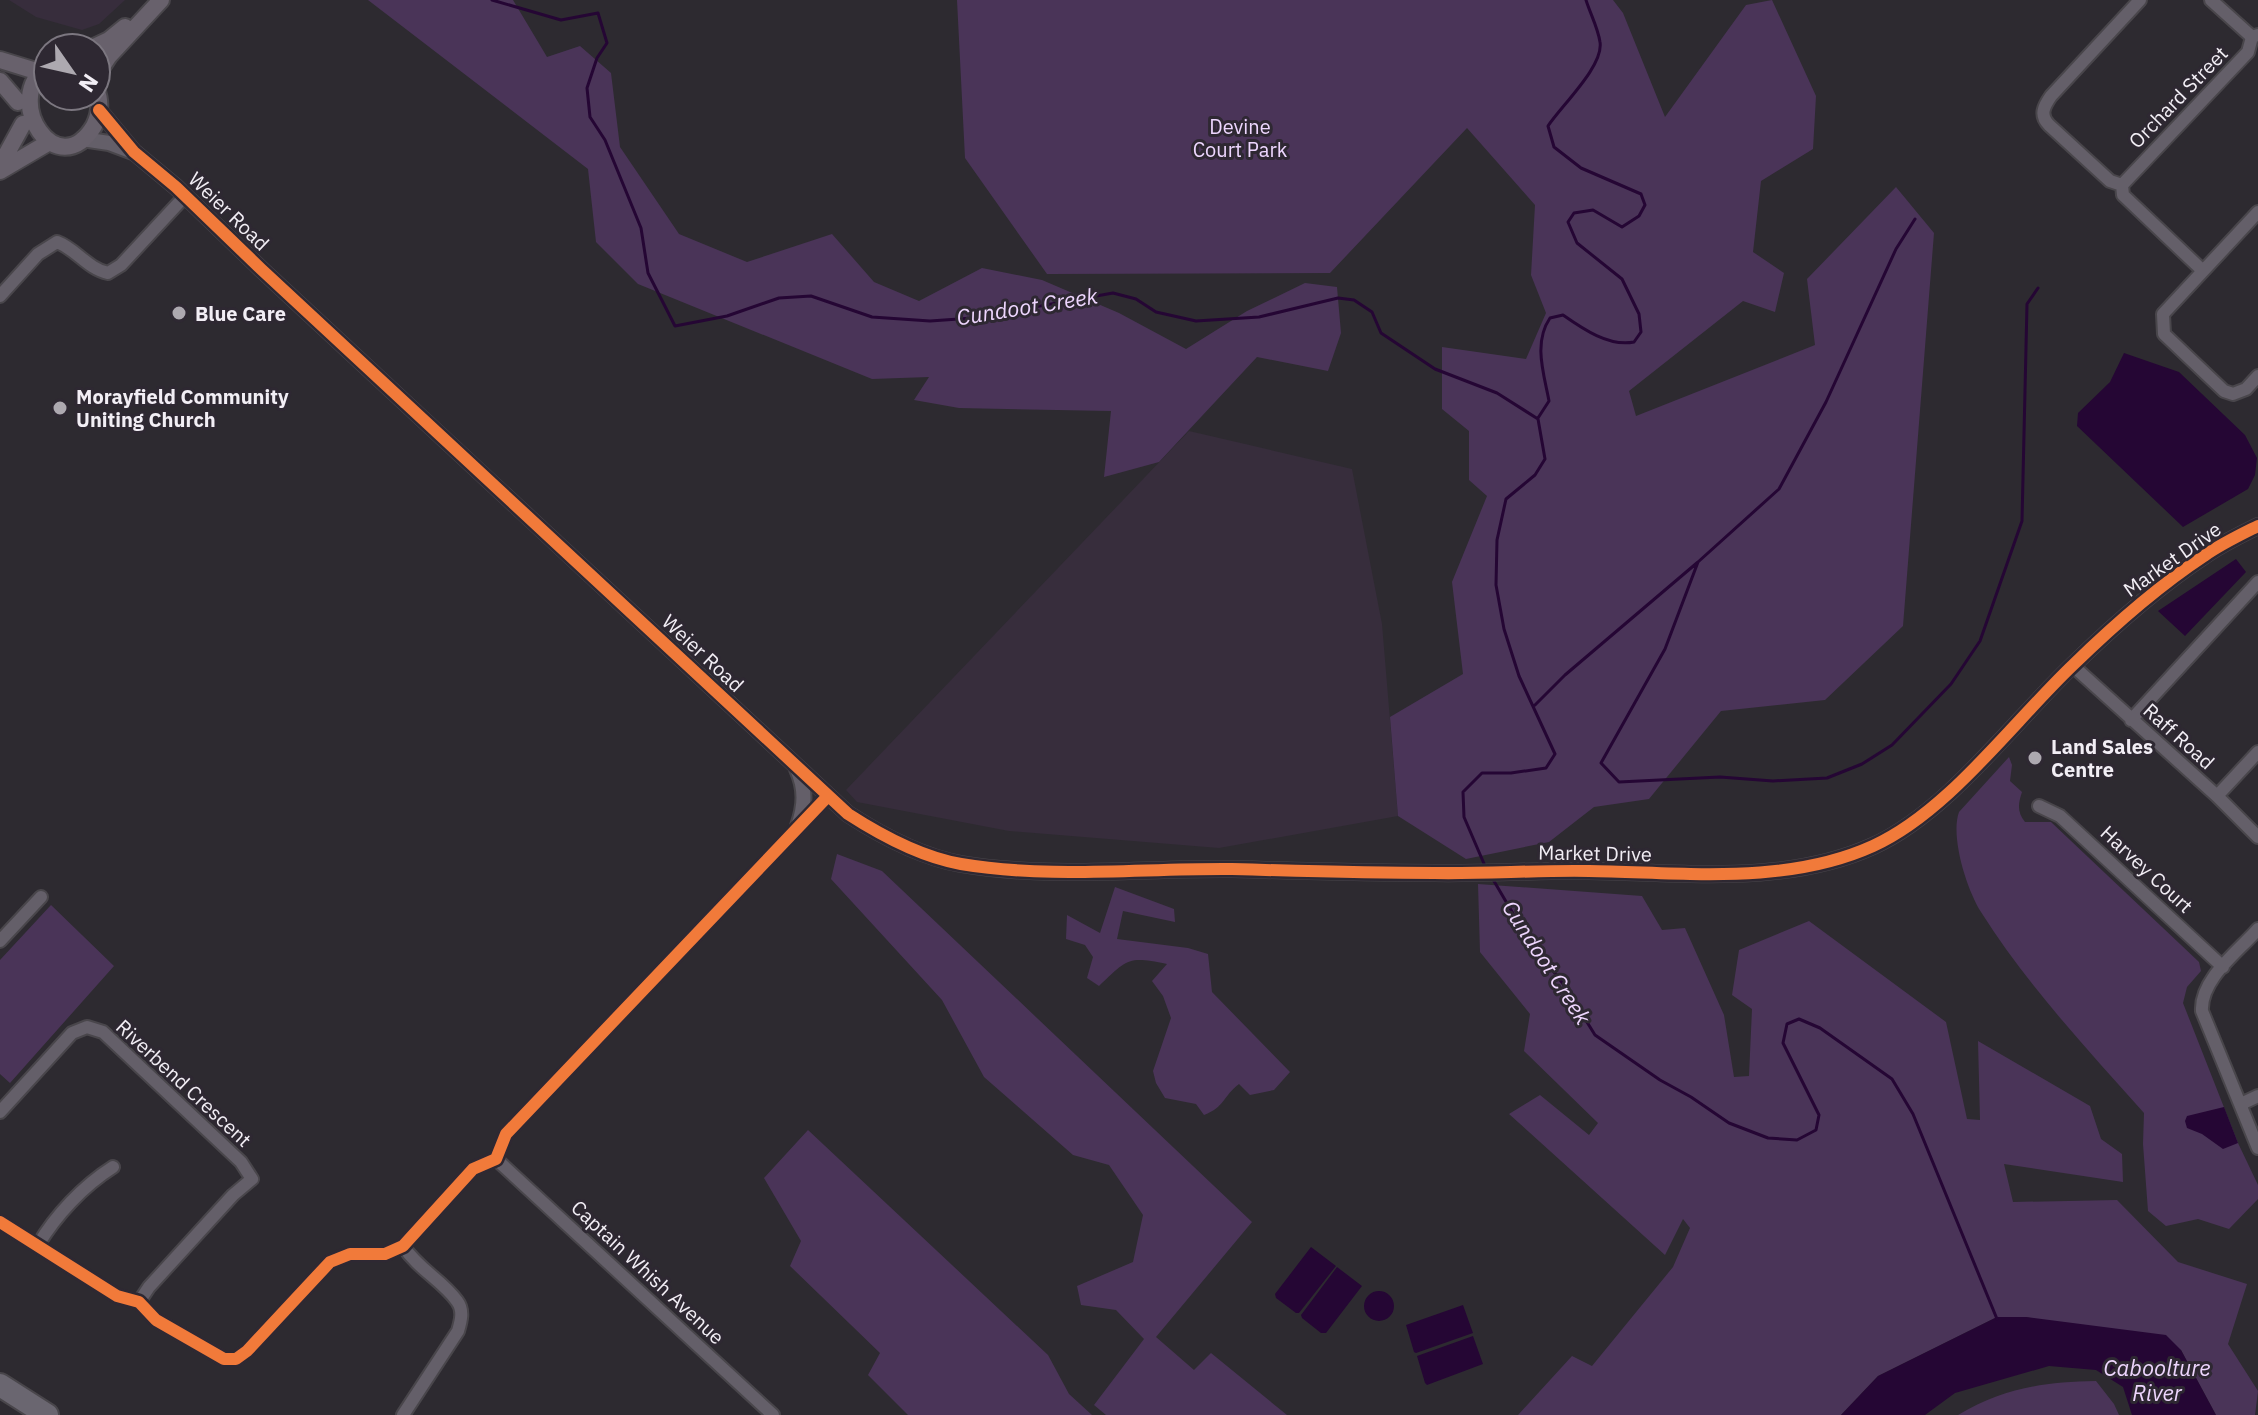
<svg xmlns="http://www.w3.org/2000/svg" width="2258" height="1415" font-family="'IBM Plex Sans',sans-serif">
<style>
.built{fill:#372d3c}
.green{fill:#4a3458}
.water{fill:#250634}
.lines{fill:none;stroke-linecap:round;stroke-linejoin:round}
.stream{stroke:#250634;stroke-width:3}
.minor-casing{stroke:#49464b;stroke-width:16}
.tertiary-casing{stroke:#49464b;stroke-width:18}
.secondary-casing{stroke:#49464b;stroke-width:20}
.motorway-casing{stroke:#49464b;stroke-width:26}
.minor{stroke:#645f69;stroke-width:12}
.tertiary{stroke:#645f69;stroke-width:14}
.secondary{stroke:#68616c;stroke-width:16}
.motorway{stroke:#6a6670;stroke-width:22}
.cycleway-casing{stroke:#2e2832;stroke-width:17}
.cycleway{stroke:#f17a3a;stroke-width:12}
.poi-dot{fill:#ada9b0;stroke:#2e2832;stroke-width:3}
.labels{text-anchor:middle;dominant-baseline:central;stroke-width:6;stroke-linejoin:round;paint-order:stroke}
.street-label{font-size:20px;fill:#f2eef5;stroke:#2e2832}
.park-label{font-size:20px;fill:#edd6fe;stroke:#2e2832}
.poi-label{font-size:20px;font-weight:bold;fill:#f2eef5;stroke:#2e2832;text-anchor:start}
.water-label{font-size:22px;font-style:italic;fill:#eed6fe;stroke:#2e2832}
</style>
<rect width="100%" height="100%" fill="#2d2a30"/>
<path class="built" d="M 9,0 L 125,0 L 99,24 L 82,30 L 36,17 Z
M 1189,431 L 1352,469 L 1382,624 L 1398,816 L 1219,848 L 1009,831 L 857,802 L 846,790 Z"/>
<path class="green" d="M 368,0 L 513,0 L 547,57 L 580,46 L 611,73 L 620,147 L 679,234 L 747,262 L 832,234 L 874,282 L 919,301 L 982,268 L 1042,280 L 1119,313 L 1186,349 L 1247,311 L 1305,283 L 1337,287 L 1341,333 L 1328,371 L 1257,357 L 1159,462 L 1104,477 L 1111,411 L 959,408 L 914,400 L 929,377 L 872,379 L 638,284 L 596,242 L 588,169 Z
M 957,0 L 1613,0 L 1623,13 L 1665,117 L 1746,5 L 1772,0 L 1816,96 L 1813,149 L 1761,181 L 1753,252 L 1784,273 L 1775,312 L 1743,301 L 1629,391 L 1636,416 L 1815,345 L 1807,279 L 1896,187 L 1934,233 L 1903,626 L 1825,700 L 1721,711 L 1649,799 L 1594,807 L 1549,842 L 1466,859 L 1398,816 L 1390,717 L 1463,674 L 1452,582 L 1487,496 L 1469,480 L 1469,431 L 1442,409 L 1442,347 L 1526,359 L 1546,313 L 1531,275 L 1535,205 L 1467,128 L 1330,273 L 1047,274 L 965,158 Z
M 2009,757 L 2012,765 L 2010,781 L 2022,792 C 2018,804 2017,812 2025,822 L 2051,822 L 2199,962 L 2201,971 L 2187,987 L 2183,1003 L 2238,1143 L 2258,1185 L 2258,1199 L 2229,1229 L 2198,1219 L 2166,1226 L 2148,1211 L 2143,1144 L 2144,1113 C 2087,1049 2027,985 1981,912 C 1967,890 1950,837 1959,812 Z
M 837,854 L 882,871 L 1252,1222 L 1156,1337 L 1194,1370 L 1211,1353 L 1287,1415 L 1106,1415 L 1094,1405 L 1144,1339 L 1116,1310 L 1081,1305 L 1077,1286 L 1133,1262 L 1143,1215 L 1109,1165 L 1073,1155 L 984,1077 L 942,1000 L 831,879 Z
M 1478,884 L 1642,896 L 1662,930 L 1685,928 L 1724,1015 L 1734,1077 L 1749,1076 L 1752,1009 L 1732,995 L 1739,950 L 1809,921 L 1946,1022 L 1967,1119 L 1980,1120 L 1978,1041 L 2090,1106 L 2101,1139 L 2122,1154 L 2123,1182 L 2004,1164 L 2013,1202 L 2117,1200 L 2178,1262 L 2247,1284 L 2228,1344 L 2258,1391 L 2255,1415 L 2216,1415 L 2181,1350 L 2026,1317 L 1997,1317 L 1878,1376 L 1841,1415 L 1518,1415 L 1572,1356 L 1592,1366 L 1673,1267 L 1690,1228 L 1683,1219 L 1665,1255 L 1509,1114 L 1540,1095 L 1589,1135 L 1598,1123 L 1524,1051 L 1530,1014 L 1480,952 Z
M 1115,887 L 1174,909 L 1175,922 L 1123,911 L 1117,939 L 1188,948 L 1208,954 L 1212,992 L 1290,1072 L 1274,1090 L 1250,1095 L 1239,1084 C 1223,1096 1225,1107 1204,1115 L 1196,1104 L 1165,1098 L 1156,1083 L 1153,1071 L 1171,1018 L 1163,996 L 1152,981 L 1167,964 C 1127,956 1128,959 1099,986 L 1087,978 L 1093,957 L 1085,945 L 1066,939 L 1067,915 L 1100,933 Z
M 51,905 L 114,966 L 10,1083 L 0,1074 L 0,960 Z
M 808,1130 L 1048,1355 L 1069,1394 L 1092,1415 L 908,1415 L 868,1375 L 880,1353 L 790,1266 L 801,1241 L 764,1178 Z
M 2096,1381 L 2114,1404 L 2119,1415 L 1958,1415 C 2004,1388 2043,1382 2096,1381 Z"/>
<path class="water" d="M 2124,353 L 2179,372 L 2245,435 L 2257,458 L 2255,475 L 2248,489 L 2183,527 L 2077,426 L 2078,413 L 2110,382 Z
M 2236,559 L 2246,572 L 2185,636 L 2158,611 Z
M 2224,1107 L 2238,1143 L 2223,1149 L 2202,1134 L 2187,1128 L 2185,1121 L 2187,1116 Z
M 1311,1247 L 1336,1266 L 1299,1313 L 1296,1313 L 1276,1298 L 1275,1294 Z
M 1337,1267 L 1362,1286 L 1326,1333 L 1321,1333 L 1302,1318 L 1301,1315 Z
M1364 1306a15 15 0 1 1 30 0a15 15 0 1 1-30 0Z
M 1463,1305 L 1473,1333 L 1416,1353 L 1414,1352 L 1406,1325 Z
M 1997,1317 L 2026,1317 L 2166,1335 L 2181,1350 L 2216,1415 L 2132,1415 L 2123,1387 L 2096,1370 L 2049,1366 L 1955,1393 L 1925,1415 L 1841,1415 L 1878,1376 Z
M 1473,1336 L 1483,1364 L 1427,1385 L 1425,1383 L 1417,1356 Z"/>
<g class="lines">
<path class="stream" d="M 492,0 L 561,20 L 598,13 L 607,43 L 597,58 L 587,88 L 590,117 L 605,140 L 641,228 L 648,273 L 675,326 L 727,316 L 779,298 L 811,296 L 872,317 L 930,321 L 973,318 L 1113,293 L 1136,299 L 1156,312 L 1196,321 L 1259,317 L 1338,298 L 1354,300 L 1372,312 L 1381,333 L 1435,369 L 1497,393 L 1538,419 L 1545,459 L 1535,475 L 1506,499 L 1497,540 L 1496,585 L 1504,629 L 1519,676 L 1555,754 L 1546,768 L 1511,773 L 1482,773 L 1463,792 L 1464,817 L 1485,866
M 1538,418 L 1549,401 C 1544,374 1533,343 1550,318 L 1563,315 C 1583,329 1609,347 1634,342 L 1641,332 L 1639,314 L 1622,279 L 1577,243 L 1568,222 L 1574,213 L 1593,210 L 1622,227 L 1639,216 L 1645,205 L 1641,194 L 1581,168 L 1554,147 L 1548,126 C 1561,106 1604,66 1600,42 C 1598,28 1590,13 1586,0
M 1698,562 L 1665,649 L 1601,763 L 1619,782 L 1720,777 L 1773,781 L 1827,778 L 1862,764 L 1892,745 L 1951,684 L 1980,641 L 2022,521 L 2027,304 L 2038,288
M 1535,705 L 1565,675 L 1698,562 L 1779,489 L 1826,402 L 1896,249 L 1915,219
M 1491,876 L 1525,934 L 1564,985 L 1595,1035 L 1660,1080 L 1691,1097 L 1729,1123 L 1768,1138 L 1797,1140 L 1816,1130 L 1819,1115 L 1783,1043 L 1787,1024 L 1799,1019 L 1820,1028 L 1892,1079 L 1913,1114 L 1997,1319"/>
<defs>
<path id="minor" d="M 2140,0 L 2051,96 C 2044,106 2039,115 2049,125 L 2110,181 L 2122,185 L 2123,195 L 2202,270
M 2211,0 L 2252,37
M 2122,185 L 2248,52 L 2252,37 L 2258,35
M 2258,212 L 2163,314 L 2164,334 L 2224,391 L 2233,394 L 2246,389 L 2258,376
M 0,296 L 38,254 L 57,242 C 76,249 88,269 108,273 L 121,265 L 185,196
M 2072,665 L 2217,796 L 2258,837
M 2131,720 L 2258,582
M 2217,796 L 2258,752
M 2039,806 L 2060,816 L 2223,967
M 2258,929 C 2239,951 2200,979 2202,1011 L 2258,1148
M 0,941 L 41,897
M 2241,1104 L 2258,1096
M 0,1112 L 72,1033 L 87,1027 L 103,1032 L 241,1162 L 252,1179 L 233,1195 L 149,1287 L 139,1302
M 496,1159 L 773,1415
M 0,1222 L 117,1296 L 139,1302 L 156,1320 L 224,1359 L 236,1359 L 247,1351 L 330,1262 L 350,1254 L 385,1254 L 403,1246 L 473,1169 L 496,1159 L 506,1134 L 828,796
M 38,1245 C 56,1215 83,1186 113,1167
M 403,1415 L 458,1331 C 461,1321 464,1310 457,1301 C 442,1280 419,1270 403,1246"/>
<path id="tertiary" d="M 99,110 L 134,152 L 176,187 L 261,269 L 848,814 C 882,836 921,857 961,864 C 1050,879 1142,868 1232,869 C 1299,871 1367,873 1434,873 C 1485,874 1537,870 1589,871 C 1681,872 1785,886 1873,846 C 1948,812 2013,722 2073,665 C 2113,626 2157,587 2204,556 C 2221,544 2240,535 2258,526
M 82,139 L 109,143 L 133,152
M 797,769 C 806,789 805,806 798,826"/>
<path id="secondary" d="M 92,48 L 109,40 L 125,27
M 0,60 L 36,71
M 48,66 C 0,100 58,186 94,126 C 100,114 101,101 96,89
M 96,76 L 109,56 L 161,0
M 0,81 L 18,102
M 0,166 L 23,124
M 0,171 L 46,144"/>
<path id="motorway" d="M 0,1385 L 47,1415"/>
</defs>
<use href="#minor" class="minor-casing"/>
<use href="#tertiary" class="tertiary-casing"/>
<use href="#secondary" class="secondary-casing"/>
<use href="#motorway" class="motorway-casing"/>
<use href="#minor" class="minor"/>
<use href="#tertiary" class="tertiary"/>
<use href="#secondary" class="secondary"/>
<use href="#motorway" class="motorway"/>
<defs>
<path id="cycleway" d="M 99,110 L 134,152 L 176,187 L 261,269 L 848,814 C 882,836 921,857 961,864 C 1050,879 1142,868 1232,869 C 1299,871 1367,873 1434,873 C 1485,874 1537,870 1589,871 C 1681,872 1785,886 1873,846 C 1948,812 2013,722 2073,665 C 2113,626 2157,587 2204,556 C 2221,544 2240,535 2258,526
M 0,1222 L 117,1296 L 139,1302 L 156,1320 L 224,1359 L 236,1359 L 247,1351 L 330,1262 L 350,1254 L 385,1254 L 403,1246 L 473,1169 L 496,1159 L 506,1134 L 828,796"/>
</defs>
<use href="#cycleway" class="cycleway-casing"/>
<use href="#cycleway" class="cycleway"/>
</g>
<g class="poi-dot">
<circle cx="179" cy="313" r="8"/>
<circle cx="60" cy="408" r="8"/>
<circle cx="2035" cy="758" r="8"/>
</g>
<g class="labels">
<g class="street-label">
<text transform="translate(2178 97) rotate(-46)">Orchard Street</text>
<text transform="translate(229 211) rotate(44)">Weier Road</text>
<text transform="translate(2172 559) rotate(-35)">Market Drive</text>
<text transform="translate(703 653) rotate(43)">Weier Road</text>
<text transform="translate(2179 736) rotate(42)">Raff Road</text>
<text transform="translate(1595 853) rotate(1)">Market Drive</text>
<text transform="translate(2147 869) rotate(43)">Harvey Court</text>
<text transform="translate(184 1083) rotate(43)">Riverbend Crescent</text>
<text transform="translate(648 1272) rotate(43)">Captain Whish Avenue</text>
</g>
<g class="park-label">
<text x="1240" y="126">Devine<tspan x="1240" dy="23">Court Park</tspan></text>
</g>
<g class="poi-label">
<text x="195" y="313">Blue Care</text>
<text x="76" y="396">Morayfield Community<tspan x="76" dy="23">Uniting Church</tspan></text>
<text x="2051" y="746">Land Sales<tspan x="2051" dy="23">Centre</tspan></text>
</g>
<g class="water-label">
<text transform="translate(1027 306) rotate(-9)">Cundoot Creek</text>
<text transform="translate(1547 962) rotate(57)">Cundoot Creek</text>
<text x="2157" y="1367">Caboolture<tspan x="2157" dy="25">River</tspan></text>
</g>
</g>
<g transform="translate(72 72) rotate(124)"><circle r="38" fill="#2e2832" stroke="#7c7780" stroke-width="2"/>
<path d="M0-6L14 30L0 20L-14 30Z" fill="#ada9b0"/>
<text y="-12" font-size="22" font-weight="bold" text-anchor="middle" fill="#f2eef5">N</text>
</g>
</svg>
